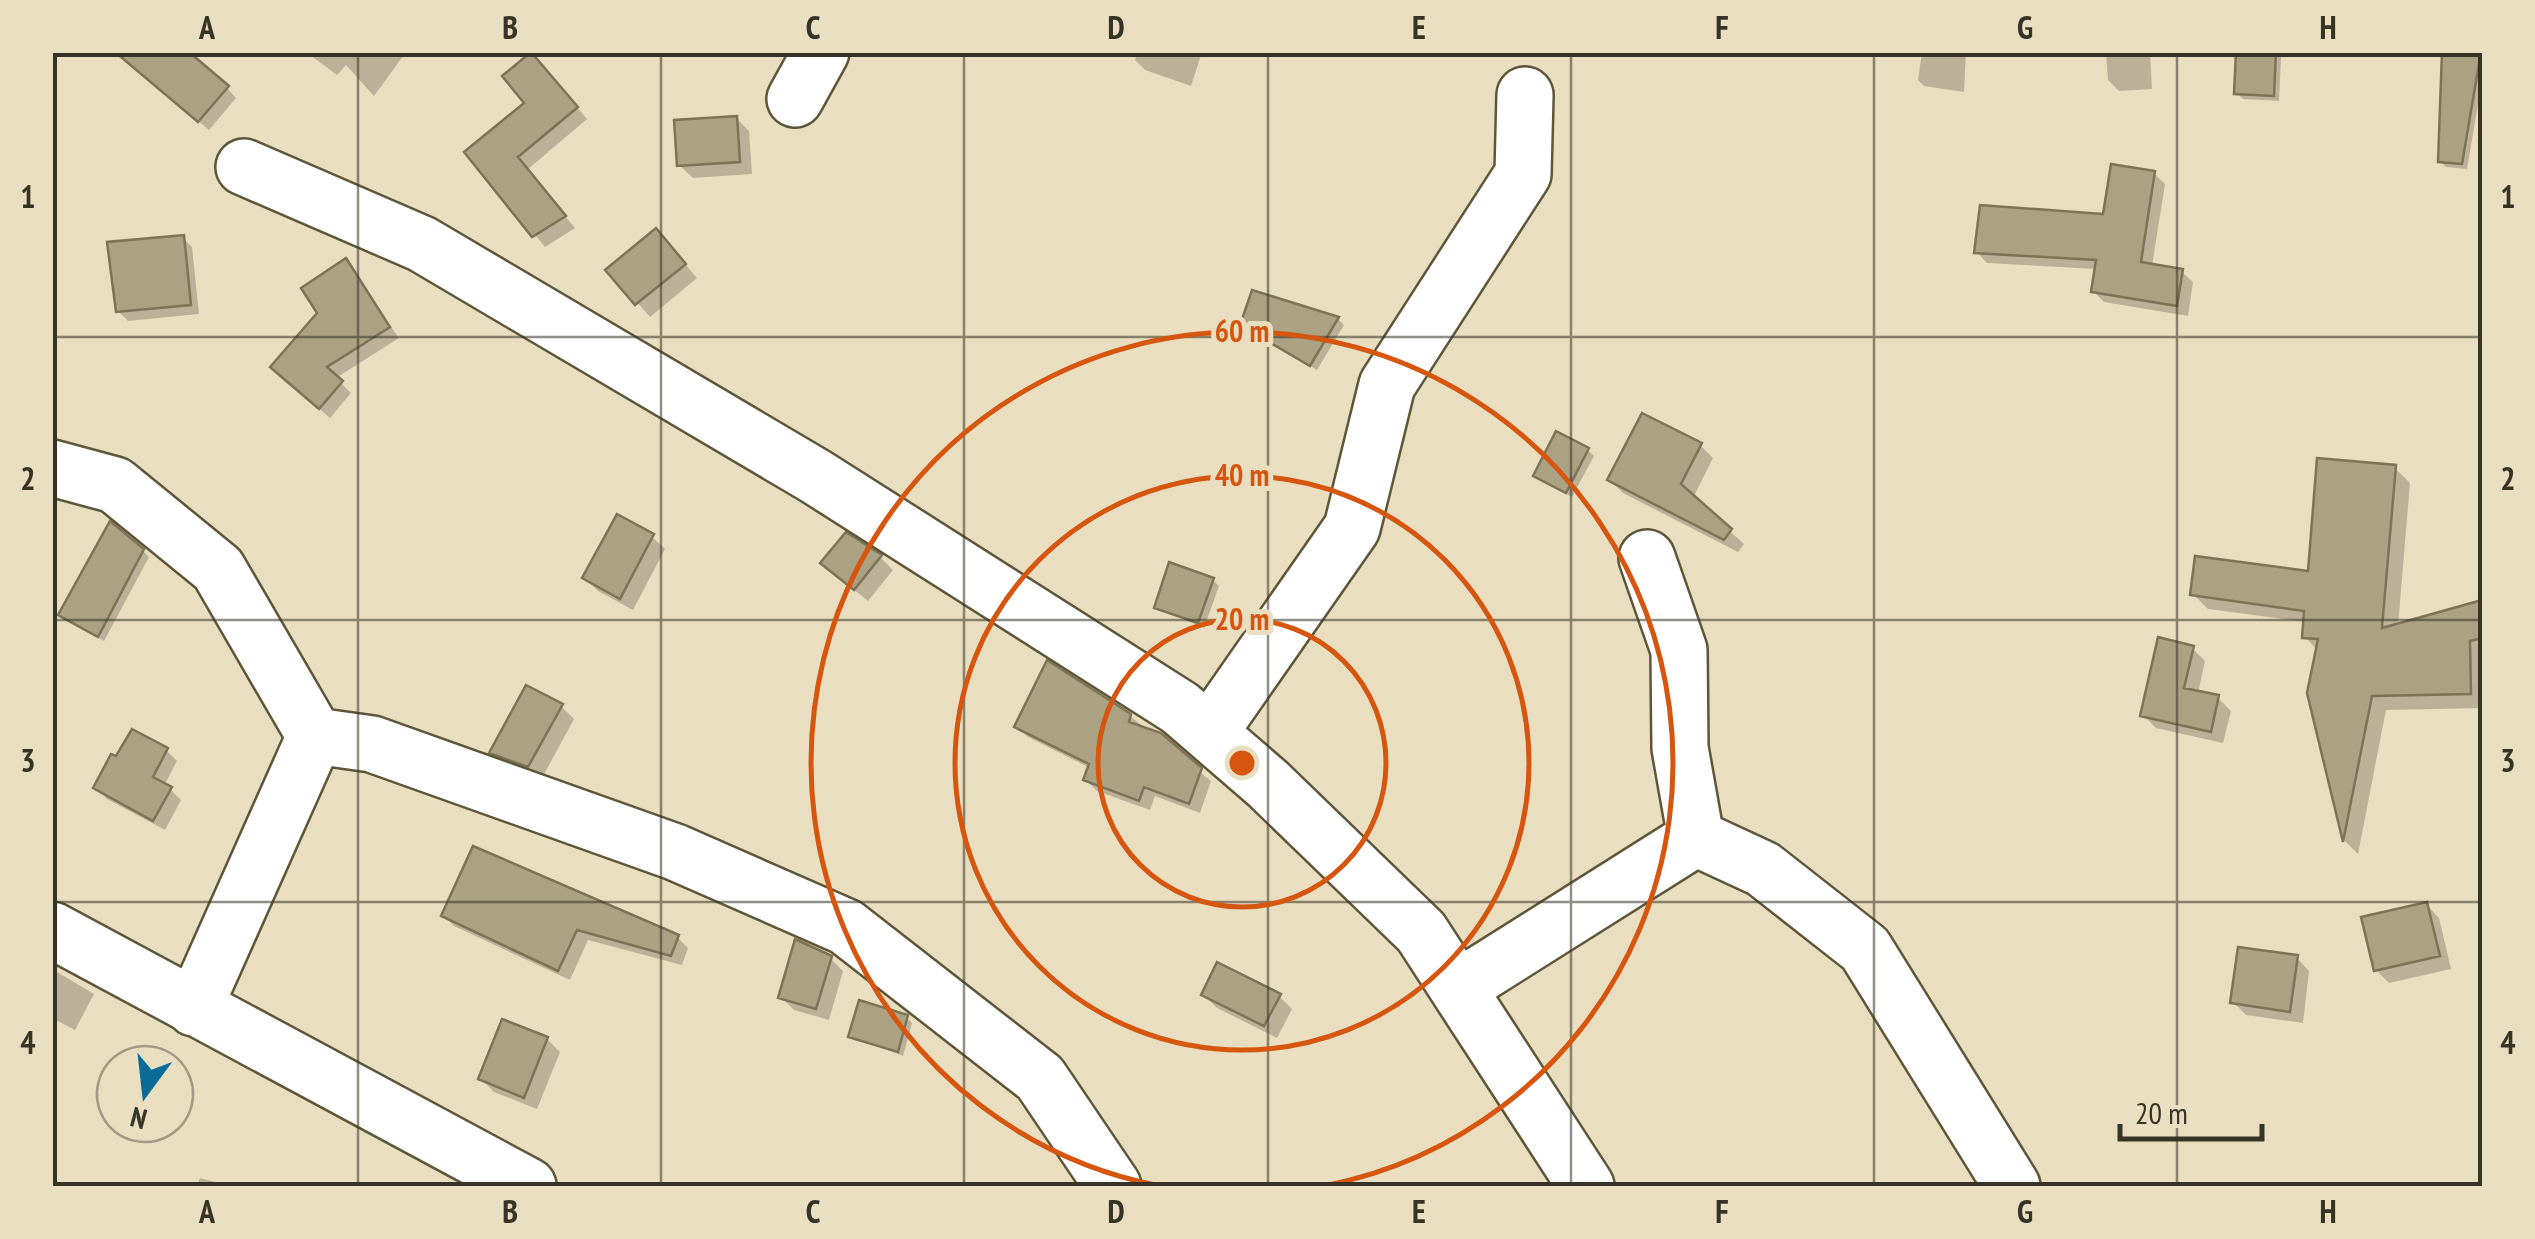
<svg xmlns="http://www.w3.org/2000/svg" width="2535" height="1239" font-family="'PT Sans Narrow',sans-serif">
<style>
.shadow{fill:#0003}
.building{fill:#aba183;stroke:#7d7457;stroke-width:2.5}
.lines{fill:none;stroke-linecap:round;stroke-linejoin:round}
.minor-casing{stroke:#5f563a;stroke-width:60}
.minor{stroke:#fff;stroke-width:55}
.grid{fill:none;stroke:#373327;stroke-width:2.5;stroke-opacity:0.55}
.ring{fill:none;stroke:#d6550f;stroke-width:5}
.centre{fill:#d6550f;stroke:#e9debf;stroke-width:5}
.ring-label{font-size:30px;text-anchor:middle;font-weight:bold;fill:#d6550f;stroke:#e9debf;stroke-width:10;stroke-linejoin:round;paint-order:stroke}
.neatline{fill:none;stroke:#373327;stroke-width:4}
.grid-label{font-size:32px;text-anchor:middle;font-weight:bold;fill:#373327}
</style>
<rect width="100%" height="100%" fill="#e9debf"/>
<path class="shadow" d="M306,52h100l-32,44 -28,-31 -9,10z
M1138,52h64l-11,34 -46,-16 -10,-10z
M1922,52h44l-2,40 -40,-6 -6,-6z
M2106,52h44l2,37 -33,2 -11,-11z
M2239,52h38l4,5 -2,44 -36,-2 -6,-6z
M2445,52h37v29l-15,88 -21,-2 -6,-6z
M543,66l44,53 -60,51 48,58 -30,19 -77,-95 59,-49z
M147,78l80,10 9,10 -27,32z
M736,118l13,13 3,43 -59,4 -14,-13z
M2154,173l11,11 -13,82 30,6 11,10 -5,34 -84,-14 -11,-11 4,-22 -110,-6 -10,-11 128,-35z
M183,238l9,9 7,67 -71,7 -10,-10z
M668,244l29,34 -47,39 -41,-47z
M345,262l54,76 -63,40 15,15 -21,25 -46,-40z
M1253,293l85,26 6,6 -27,45 -74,-46z
M1700,445l13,13 -20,40 51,46 -6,8 -115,-59 -13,-13z
M1588,450l6,6 -22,41 -36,-21z
M2395,468l15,15 -12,143 84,-23v105l-96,2 -28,144 -13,-13 -35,-148 8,-42 -13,-14 1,-15 -98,-13 -15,-15 117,-20z
M652,537l13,12 -32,61 -35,-19 -13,-13z
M844,538l36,19 13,13 -25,31 -31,-25z
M143,551l6,6 -45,84 -43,-26z
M1213,580l6,6 -15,42 -47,-20z
M2192,648l13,13 -7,32 20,5 13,13 -8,32 -67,-15 -13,-13z
M561,706l13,13 -32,59 -37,-13 -13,-13z
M1130,716l81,65 -11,32 -45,-17 -5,14 -53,-19 -11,-11 4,-12 -62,-31 -11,-10z
M166,750l11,11 -12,23 16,16 -16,30 -58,-31 -11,-11z
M2426,904l13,14 12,51 -62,14 -13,-13z
M444,916l233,21 11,11 -6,17 -94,-25 -18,40 -116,-54z
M2296,957l13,14 -6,52 -57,-8 -13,-13z
M830,958l13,13 -14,49 -35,-10 -13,-13z
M52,969l42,25 -19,36 -23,-12z
M1204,995l75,1 13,13 -15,29 -60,-30z
M906,1017l6,6 -9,33 -52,-20z
M547,1039l13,13 -23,57 -43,-17 -13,-13z
M200,1178l30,8h-33z"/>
<path class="building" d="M115,52h74l40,34 -31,36z
M531,52l47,55 -60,50 48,59 -34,21 -68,-85 60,-49 -22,-27z
M2236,52h40l-2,44 -40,-2z
M2442,52h39l-19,112 -24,-2z
M737,116l3,46 -63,4 -3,-46z
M2111,164l44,7 -14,91 42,7 -6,37 -86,-14 5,-32 -122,-7 6,-48 123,9z
M656,228l30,36 -51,41 -30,-35z
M184,235l7,70 -75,7 -9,-70z
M346,258l44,69 -63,40 16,14 -24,28 -49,-42 47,-54 -16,-25z
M1252,290l87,27 -29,49 -70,-41z
M1642,413l60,30 -21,41 51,45 -8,11 -117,-60z
M1556,431l33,17 -23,45 -33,-17z
M2317,458l79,7 -14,163 100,-28v38l-12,3 1,53 -99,2 -29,146 -36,-149 11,-54 -16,-1 2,-27 -114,-16 5,-39 113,15z
M617,514l37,20 -34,65 -38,-21z
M110,521l34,28 -46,88 -40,-22z
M846,532l36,23 -28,35 -34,-27z
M1169,562l45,16 -16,45 -44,-15z
M2158,637l36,9 -10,42 35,7 -8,37 -71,-16z
M1047,660l84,54 -2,8 32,11 41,35 -13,36 -45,-17 -5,14 -56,-21 6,-16 -75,-37z
M526,685l37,19 -35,63 -39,-14z
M132,729l36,19 -15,29 19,10 -19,34 -60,-33 18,-34 5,2z
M473,846l206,89 -8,21 -94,-26 -19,41 -117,-55z
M2427,902l13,54 -66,15 -13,-54z
M795,939l37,17 -16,53 -38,-11z
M2238,947l60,8 -8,57 -60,-9z
M1217,962l64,32 -17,32 -63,-31z
M859,1000l49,15 -10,37 -50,-15z
M502,1019l46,18 -24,61 -46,-19z"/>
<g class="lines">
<g class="minor-casing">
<path id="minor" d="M795,99l26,-47
M244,167l178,77 393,232 365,232 88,76 153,148 165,254
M52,468l63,17 103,84 97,167
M1647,558l32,92 1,98 16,90
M1209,733l143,-205 35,-143 136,-211 2,-79
M315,736l57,8 303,108 171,75 194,151 73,108
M1696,838l67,31 102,80 147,237
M52,930l476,256
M1458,988l238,-150
M194,1008l121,-272"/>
</g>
<use href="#minor" class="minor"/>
</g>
<path class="grid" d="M358,52v1134M661,52v1134M964,52v1134M1268,52v1134M1571,52v1134M1874,52v1134M2177,52v1134M52,337h2430M52,620h2430M52,902h2430"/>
<g class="ring">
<circle cx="1242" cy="763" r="144"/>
<circle cx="1242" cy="763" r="287"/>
<path d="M1160 1186A431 431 0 1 1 1324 1186"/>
</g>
<circle cx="1242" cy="763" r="15" class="centre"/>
<g class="ring-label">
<text x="1242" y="342">60 m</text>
<text x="1242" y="486">40 m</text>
<text x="1242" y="630">20 m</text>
</g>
<rect width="2535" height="1239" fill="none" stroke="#e9debf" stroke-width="110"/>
<g transform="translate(145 1094) rotate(195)"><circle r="48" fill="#e9debf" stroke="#a29a82" stroke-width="2.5"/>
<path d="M0-8L18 38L0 25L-18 38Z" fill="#096b99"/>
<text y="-15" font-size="28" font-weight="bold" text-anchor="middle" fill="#373327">N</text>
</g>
<path d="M2120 1124v15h142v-15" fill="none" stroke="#373327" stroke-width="5"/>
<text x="2135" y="1124" font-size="30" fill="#373327" stroke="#e9debf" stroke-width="8" paint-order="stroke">20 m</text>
<rect x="55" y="55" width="2425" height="1129" class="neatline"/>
<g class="grid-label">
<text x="207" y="39">A</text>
<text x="510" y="39">B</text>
<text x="813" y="39">C</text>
<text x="1116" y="39">D</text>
<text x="1419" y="39">E</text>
<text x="1722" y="39">F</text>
<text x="2025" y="39">G</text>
<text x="2328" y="39">H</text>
<text x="28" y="208">1</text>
<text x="2508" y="208">1</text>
<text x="28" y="490">2</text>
<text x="2508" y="490">2</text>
<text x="28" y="772">3</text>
<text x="2508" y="772">3</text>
<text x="28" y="1054">4</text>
<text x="2508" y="1054">4</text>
<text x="207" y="1223">A</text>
<text x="510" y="1223">B</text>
<text x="813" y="1223">C</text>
<text x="1116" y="1223">D</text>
<text x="1419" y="1223">E</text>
<text x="1722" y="1223">F</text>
<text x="2025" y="1223">G</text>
<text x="2328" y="1223">H</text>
</g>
</svg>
